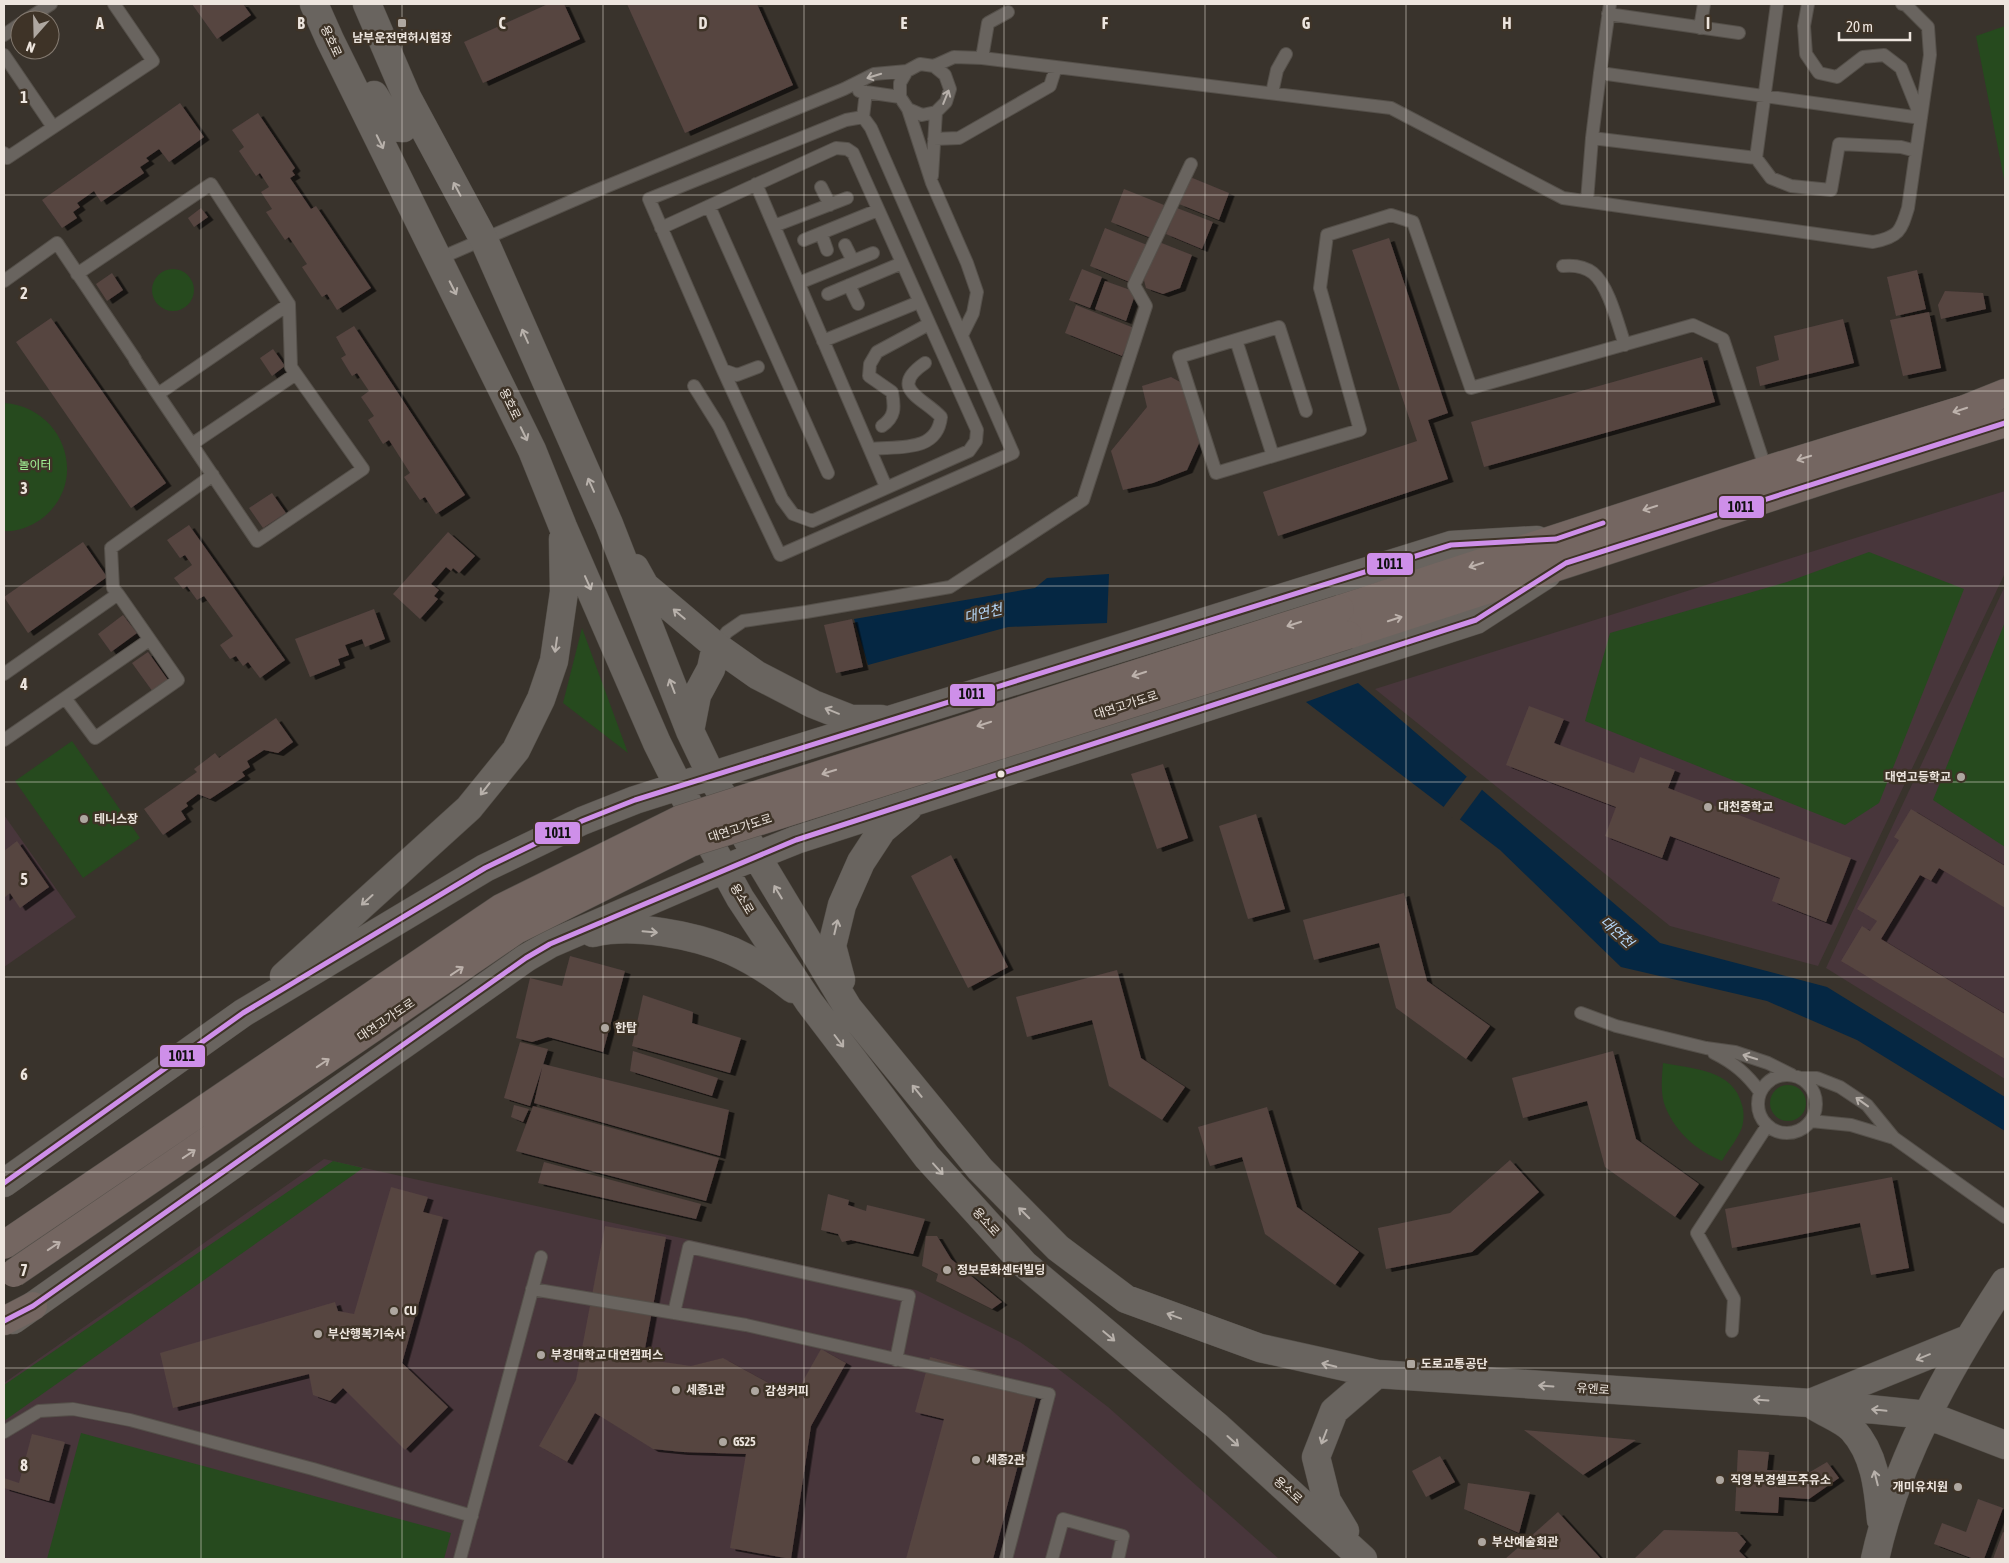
<svg xmlns="http://www.w3.org/2000/svg" width="2009" height="1563" font-family="'Asap Condensed','Noto Sans KR',sans-serif">
<style>
.education{fill:#48363b}
.green{fill:#264a1e}
.water{fill:#052743}
.pier{fill:#39332c}
.building{fill:#564441;filter:url(#shadow)}
.lines{fill:none;stroke-linecap:round;stroke-linejoin:round}
.lane-casing{stroke:#55504a;stroke-width:14}
.secondary-casing{stroke:#55504a;stroke-width:29}
.highway-casing{stroke:#55504a;stroke-width:29}
.lane{stroke:#69645f;stroke-width:12}
.secondary{stroke:#69645f;stroke-width:28}
.highway{stroke:#746661;stroke-width:28}
.highway-bridge-casing{stroke:#55504a;stroke-width:29;stroke-linecap:butt}
.highway-bridge{stroke:#746661;stroke-width:28}
.bus-1-casing{stroke:#3e3327;stroke-width:9}
.bus-1{stroke:#ce8fe9;stroke-width:5}
.oneway{stroke:#b8b1ab}
.oneway2{stroke:#bdb2ac}
.grid{fill:none;stroke:#ede5de;stroke-width:1;stroke-opacity:0.55}
.poi-dot{fill:#aea7a0;stroke:#3e3327;stroke-width:2}
.bus-dot{fill:#ede5de;stroke:#3e3327;stroke-width:2}
.labels{text-anchor:middle;dominant-baseline:central;stroke-width:5;stroke-linejoin:round;paint-order:stroke}
.poi-label{font-size:12px;font-weight:bold;fill:#ede5de;stroke:#3e3327;text-anchor:start}
.street-label{font-size:12px;fill:#ede5de;stroke:#3e3327}
.park-label{font-size:12px;fill:#a4f597;stroke:#3e3327}
.water-label{font-size:14px;font-style:italic;fill:#b5d8fa;stroke:#3e3327}
.grid-label{font-size:16px;text-anchor:middle;font-weight:bold;fill:#ede5de;stroke:#3e3327;stroke-width:5;stroke-linejoin:round;paint-order:stroke}
.line-badge{stroke:#3e3327;stroke-width:2}
.pale-badge-label{font-size:14px;text-anchor:middle;font-weight:bold;fill:#111}
</style>
<defs>
<filter id="shadow"><feDropShadow dx="5.5" dy="3" stdDeviation="0" flood-color="#0009"/></filter>
</defs>
<rect width="100%" height="100%" fill="#39332c"/>
<path class="education" d="M2005,491v82l-187,393 -148,-40 -295,-237z
M2005,586v493l-179,-111z
M4,815l72,102 -72,50z
M324,1159l592,131 104,52 37,26 51,39 171,152h-1275v-176z"/>
<path class="green" d="M2005,26v158l-29,-148z
M152 290a21 21 0 1 1 42 0a21 21 0 1 1-42 0Z
M4,403c61,4 87,80 36,117 -11,7 -23,12 -36,11z
M1869,552l95,37 -85,214 -34,22 -260,-104 25,-88 177,-51z
M2005,622v225l-72,-47z
M582,628l46,125 -65,-50z
M72,741l68,97 -57,40 -68,-97z
M1663,1063c30,6 70,6 79,42 2,6 2,15 0,22 -4,12 -14,23 -20,34 -26,-11 -46,-28 -57,-55 -5,-13 -3,-30 -2,-43z
M1770 1103a18 18 0 1 1 36 0a18 18 0 1 1-36 0Z
M333,1161l30,7 -359,253v-36z
M81,1433l370,100 -7,26h-397z"/>
<path class="water" d="M1109,574l-2,49 -99,4 -140,38 -14,-46 181,-31 12,-10z
M1358,683l302,260 167,44 178,110v34l-148,-91 -90,-39 -146,-34 -121,-117 -194,-148z"/>
<path class="pier" d="M1468,775l16,12 -26,35 -16,-13z"/>
<path class="building" d="M192,4h51l8,11 -34,24z
M548,4h16l16,35 -97,44 -19,-41z
M627,4h130l36,81 -108,48z
M180,103l24,34 -35,25 -10,-13 -13,9 3,3 -9,6 4,6 -43,29 -7,-11 -17,12 3,4 -7,5 4,6 -15,10 -20,-28z
M258,113l37,55 -3,3 3,4 -5,3 21,31 5,-3 55,82 -34,22 -10,-16 -5,3 -20,-30 5,-3 -18,-27 -4,3 -19,-28 6,-3 -11,-17 8,-5 -9,-14 -4,3 -17,-25 5,-4 -12,-17z
M1190,177l39,16 -10,27 -40,-16z
M1124,189l40,16 -13,33 -40,-16z
M201,208l7,9 -14,10 -6,-9z
M1177,208l36,14 -11,27 -36,-15z
M1105,228l42,17 -15,38 -42,-17z
M1389,238l59,175 -20,7 20,59 -170,57 -15,-44 154,-51 -65,-191z
M1159,242l33,13 -12,33 -17,6 -17,-6 -2,-8z
M1082,269l20,8 -12,31 -21,-8z
M1917,270l9,39 -30,7 -9,-39z
M112,273l11,17 -16,11 -11,-17z
M1105,281l31,11 -10,29 -31,-12z
M1945,291l38,2 3,16 -45,10 -3,-14z
M1076,305l58,23 -12,28 -57,-23z
M1929,312l12,56 -38,8 -13,-56z
M51,318l115,165 -35,25 -115,-166z
M1843,319l11,44 -94,23 -4,-19 23,-7 -5,-24z
M354,326l111,169 -29,19 -11,-17 -5,3 -16,-23 6,-4 -21,-33 -6,4 -15,-24 6,-4 -13,-19 8,-6 -12,-18 -5,3 -11,-18 5,-3 -10,-18z
M273,349l12,17 -13,10 -12,-18z
M1702,357l13,45 -231,65 -13,-45z
M1171,377l11,6 19,56 -14,31 -34,13 -30,7 -12,-39 36,-44 -5,-21z
M272,493l14,20 -23,15 -14,-20z
M189,525l96,135 -25,18 -12,-16 -5,4 -7,-10 -6,3 -10,-14 13,-9 -29,-40 -7,4 -10,-14 -4,3 -9,-11 18,-13 -7,-10 -5,3 -13,-18z
M448,532l27,24 -16,17 -6,-5 -2,3 -5,-4 -15,17 8,6 -5,6 4,3 -18,20 -27,-25z
M83,542l24,35 -79,56 -24,-36z
M374,609l11,30 -20,8 -3,-8 -17,6 4,10 -11,4 2,6 -30,12 -15,-38z
M123,615l14,18 -26,19 -13,-18z
M852,619l11,48 -27,6 -12,-48z
M148,652l20,28 -15,12 -21,-29z
M1529,706l35,13 -10,24 80,30 6,-16 35,13 -7,18 183,70 -25,64 -54,-21 8,-23 -110,-42 -8,22 -57,-22 11,-29 -110,-42z
M276,718l17,24 -15,11 -14,-3 -17,11 3,6 -8,5 3,4 -35,23 -12,-5 -12,9 2,3 -7,5 5,8 -23,16 -19,-26 53,-37 -3,-3 21,-16 4,5z
M1163,764l25,74 -31,11 -26,-75z
M1911,809l94,57v42l-66,-40 -8,13 -11,-6 -39,64 124,75v45l-164,-98 21,-35 8,5 7,-10 -20,-12 42,-69 -5,-3z
M1256,814l29,95 -37,10 -29,-93z
M17,841l32,46 -29,21 -10,-15 -6,5v-47z
M951,855l57,112 -40,21 -57,-112z
M1404,893l23,88 63,45 -24,33 -70,-51 -17,-65 -65,17 -11,-40z
M570,956l55,15 -22,81 -55,-15 -16,5 -16,-4 14,-60 32,8z
M1117,970l24,88 44,29 -23,33 -53,-34 -17,-66 -65,17 -11,-40z
M643,995l50,17 -1,11 49,15 -11,35 -98,-27z
M520,1042l28,7 -18,57 -26,-8z
M633,1051l85,27 -6,18 -82,-25z
M1613,1051l23,88 63,45 -24,33 -70,-50 -18,-66 -64,17 -11,-40z
M543,1064l186,46 -9,46 -186,-53z
M514,1105l15,4 -6,13 -12,-5z
M533,1106l186,52 -13,43 -190,-50z
M1267,1107l30,100 62,45 -24,33 -70,-51 -23,-77 -32,9 -12,-39z
M1510,1160l29,32 -67,60 -86,17 -8,-41 72,-15z
M544,1162l157,42 -5,15 -158,-36z
M1892,1177l17,91 -38,7 -11,-52 -128,25 -7,-39z
M391,1187l37,10 -5,15 20,5 -41,146 46,44 -43,43 -62,-62 -13,13 -17,-6 -4,-21 -136,34 -13,-55 175,-51 3,9 16,3z
M828,1194l21,6 -1,5 18,6 1,-6 58,14 -12,35 -62,-14 -9,2 -4,-8 -17,-4z
M605,1226l61,11 -23,122 48,7 32,-8 71,39 27,-48 25,14 -35,63 -20,133 -61,-11 16,-94 -63,-2 -30,-3 -58,-36 -28,49 -28,-16 37,-66z
M926,1236h11l14,23 51,43 -10,7 -56,-28 2,-7 -16,-8z
M930,1357l109,29 -46,173h-87l38,-140 -29,-7z
M1524,1430l112,10 -53,35z
M32,1434l33,8 -16,59 -45,-13v-10l15,5z
M1738,1450l31,2 -2,18 43,2 17,-10 12,16 -30,21 -30,-2 -1,16 -43,-2z
M1440,1456l15,26 -29,15 -14,-26z
M1468,1483l62,9 -11,41 -55,-24z
M1978,1499l25,9 -19,51h-10l-40,-15 8,-21 24,9z
M1558,1512l43,47h-96l15,-13z
M1664,1530l73,2 9,10 -7,9 8,8h-113z
M2003,1532l2,1v26h-12z"/>
<g class="lines">
<g class="lane-casing">
<path id="lane" d="M1610,4l-10,69 321,45 -20,-50 -17,-13 -21,2 -26,20 -18,-4 -13,-19 -2,-28 4,-22
M1608,14l131,19
M26,20l25,-16
M1700,28l4,-24
M4,35l16,-11
M4,55l49,72
M982,58l6,-35 20,-11
M934,66l11,9 5,14 -4,13 -10,10 -14,3 -14,-6 -8,-12v-14l7,-12 13,-7 14,2 20,-9 28,1 409,50 172,90 310,44c26,-5 28,-11 35,-34l22,-153 -2,-28 -22,-22 -4,-1
M859,91l41,6
M1272,93l5,-23 9,-16
M908,109l24,74 35,80 10,29 -4,21 -11,22
M1592,138l8,-65
M934,139l25,-1 91,-52 6,-19
M4,153l3,5 146,-97 -39,-57
M1756,158l15,20 20,8 40,4 8,-46 62,3 15,4
M932,176l4,-64
M756,184l130,303
M821,187l9,18
M1587,201l5,-63 164,20 21,-154
M709,206l119,267
M774,226l73,-28
M661,228l175,-80 11,1 6,4 124,277 -1,11 -7,10 -157,70 -19,-7 -11,-15 -59,-129
M821,233l6,17
M804,240l74,-30
M845,245l8,16
M438,259l150,-65 256,-105 30,-15 33,-3
M1563,266c10,-1 21,0 30,7 16,13 25,52 32,72
M4,281l53,-38 78,116v1l20,30 102,151 106,-72 -72,-102 -2,-63 -78,-120 -134,90
M799,283l74,-30
M849,285l9,19
M828,294l74,-31
M1236,340l37,116
M823,341l96,-39
M758,367l-21,8 -14,-5 -74,-171 197,-79 17,-3 3,-25
M694,386l25,40 61,129 233,-102 -142,-325 -8,-11
M158,394l131,-90
M1306,411l-27,-84 -100,30 37,116 144,-43 -40,-142 7,-53 64,-20 22,7 58,166 222,-63 30,14 43,131
M882,426c13,-9 13,-18 10,-34l-23,-16 1,-12 7,-12 52,-28
M192,444l104,-70
M870,449c28,-3 67,4 71,-32 -17,-19 -54,-28 -16,-54
M149,640l-84,58 30,40 83,-58 -60,-86 -5,-6 -2,-40 102,-73
M716,646l11,-14 16,-11 63,-9 144,-25 133,-87 63,-194 -12,-21 57,-121
M4,674l114,-80
M4,740l61,-42
M1581,1013l35,13 90,22 29,4 33,11 24,12
M1714,1053c20,10 33,21 46,39
M1758 1104a29 29 0 1 1 58 0a29 29 0 1 1-58 0Z
M1801,1078h16l23,9 27,18 27,33 111,79
M1811,1121l40,4 43,13
M532,1289l214,36 303,69 -43,165
M674,1313l15,-66 220,49 -13,64
M1732,1331l2,-32 -37,-66 70,-107
M4,1432l35,-21 34,-2 57,11 183,49 159,47
M460,1559l81,-302
M1052,1559l11,-40 60,17 -5,23"/>
</g>
<g class="secondary-casing">
<path id="secondary" d="M314,4l16,36 202,410 31,77 94,216 22,44 61,111 69,104 118,155 97,107 193,162 146,133
M367,4l40,93 77,143 125,284 81,207 22,46 44,78 92,153 132,161 78,79 68,51 134,49 117,26 433,29 117,12 78,30
M374,95l20,32 9,1 5,-7 -1,-24
M635,568l10,18 71,60 41,29 56,29 38,15h30
M690,731l7,-36 14,-26 5,-23
M593,933c40,-10 101,2 139,18 22,10 42,23 61,38
M284,976l185,-168 47,-58 25,-51 13,-38 10,-69 -1,-53
M841,980l-9,-34 10,-41 19,-43 21,-32 26,-22
M4,1183l239,-170 242,-145 97,-47 53,-21 126,-40 690,-215 86,-5
M13,1320l513,-362 24,-14 174,-75 72,-29 680,-220 71,-46
M1813,1402l155,-63
M1816,1407c11,7 27,13 36,22 23,25 26,59 29,91
M1345,1531l-18,-30 -11,-44 18,-46 43,-37
M1875,1559c22,-100 74,-192 130,-277"/>
</g>
<g class="highway-casing">
<path id="highway" d="M1340,609l426,-139 199,-61 40,-16
M1348,635l491,-160 166,-52
M4,1321l29,-15"/>
</g>
<use href="#lane" class="lane"/>
<use href="#secondary" class="secondary"/>
<use href="#highway" class="highway"/>
<g class="highway-bridge-casing">
<path id="highway-bridge" d="M4,1245l497,-337 180,-89 659,-210
M14,1273l502,-343 174,-87 658,-208"/>
</g>
<use href="#highway-bridge" class="highway-bridge"/>
<g class="bus-1-casing">
<path id="bus-1" d="M4,1183l239,-170 242,-145 97,-47 53,-21 816,-255 105,-6 47,-16
M4,1321l29,-15 493,-348 24,-14 246,-104 680,-220 90,-57 439,-140"/>
</g>
<use href="#bus-1" class="bus-1"/>
</g>
<defs><path id="oneway-shaft" d="M-6 0H5M1.5-3L5.5 0L1.5 3" fill="none" stroke-width="1.6" stroke-linecap="round" stroke-linejoin="round" transform="scale(1.25)"/></defs>
<g class="oneway">
<use href="#oneway-shaft" transform="translate(874 76) rotate(163)"/>
<use href="#oneway-shaft" transform="translate(946 97) rotate(-68)"/>
<use href="#oneway-shaft" transform="translate(380 142) rotate(64)"/>
<use href="#oneway-shaft" transform="translate(457 189) rotate(-118)"/>
<use href="#oneway-shaft" transform="translate(453 288) rotate(63)"/>
<use href="#oneway-shaft" transform="translate(525 336) rotate(-114)"/>
<use href="#oneway-shaft" transform="translate(524 434) rotate(64)"/>
<use href="#oneway-shaft" transform="translate(591 485) rotate(-114)"/>
<use href="#oneway-shaft" transform="translate(588 583) rotate(66)"/>
<use href="#oneway-shaft" transform="translate(679 614) rotate(-140)"/>
<use href="#oneway-shaft" transform="translate(556 645) rotate(98)"/>
<use href="#oneway-shaft" transform="translate(672 686) rotate(-111)"/>
<use href="#oneway-shaft" transform="translate(832 711) rotate(-158)"/>
<use href="#oneway-shaft" transform="translate(485 789) rotate(128)"/>
<use href="#oneway-shaft" transform="translate(778 892) rotate(-121)"/>
<use href="#oneway-shaft" transform="translate(367 900) rotate(138)"/>
<use href="#oneway-shaft" transform="translate(836 927) rotate(-77)"/>
<use href="#oneway-shaft" transform="translate(650 932) rotate(5)"/>
<use href="#oneway-shaft" transform="translate(839 1041) rotate(53)"/>
<use href="#oneway-shaft" transform="translate(1750 1057) rotate(-163)"/>
<use href="#oneway-shaft" transform="translate(917 1091) rotate(-129)"/>
<use href="#oneway-shaft" transform="translate(1862 1102) rotate(-144)"/>
<use href="#oneway-shaft" transform="translate(938 1169) rotate(48)"/>
<use href="#oneway-shaft" transform="translate(1024 1213) rotate(-135)"/>
<use href="#oneway-shaft" transform="translate(1174 1316) rotate(-160)"/>
<use href="#oneway-shaft" transform="translate(1109 1336) rotate(40)"/>
<use href="#oneway-shaft" transform="translate(1923 1357) rotate(158)"/>
<use href="#oneway-shaft" transform="translate(1329 1365) rotate(-167)"/>
<use href="#oneway-shaft" transform="translate(1546 1386) rotate(-176)"/>
<use href="#oneway-shaft" transform="translate(1761 1400) rotate(-176)"/>
<use href="#oneway-shaft" transform="translate(1879 1410) rotate(-174)"/>
<use href="#oneway-shaft" transform="translate(1324 1437) rotate(111)"/>
<use href="#oneway-shaft" transform="translate(1233 1441) rotate(42)"/>
<use href="#oneway-shaft" transform="translate(1876 1478) rotate(-104)"/>
</g>
<g class="oneway2">
<use href="#oneway-shaft" transform="translate(1960 410) rotate(162)"/>
<use href="#oneway-shaft" transform="translate(1804 458) rotate(163)"/>
<use href="#oneway-shaft" transform="translate(1650 508) rotate(162)"/>
<use href="#oneway-shaft" transform="translate(1476 565) rotate(162)"/>
<use href="#oneway-shaft" transform="translate(1395 619) rotate(-18)"/>
<use href="#oneway-shaft" transform="translate(1294 624) rotate(162)"/>
<use href="#oneway-shaft" transform="translate(1139 674) rotate(162)"/>
<use href="#oneway-shaft" transform="translate(984 724) rotate(162)"/>
<use href="#oneway-shaft" transform="translate(829 772) rotate(163)"/>
<use href="#oneway-shaft" transform="translate(457 971) rotate(-34)"/>
<use href="#oneway-shaft" transform="translate(323 1063) rotate(-34)"/>
<use href="#oneway-shaft" transform="translate(189 1154) rotate(-34)"/>
<use href="#oneway-shaft" transform="translate(54 1246) rotate(-34)"/>
</g>
<path class="grid" d="M201,4v1555M402,4v1555M603,4v1555M804,4v1555M1004,4v1555M1205,4v1555M1406,4v1555M1607,4v1555M1808,4v1555M4,195h2001M4,391h2001M4,586h2001M4,782h2001M4,977h2001M4,1172h2001M4,1368h2001"/>
<g class="poi-dot">
<rect x="397" y="18" width="10" height="10" rx="2.5"/>
<circle cx="1961" cy="777" r="5"/>
<circle cx="1708" cy="807" r="5"/>
<circle cx="84" cy="819" r="5"/>
<circle cx="605" cy="1028" r="5"/>
<circle cx="947" cy="1270" r="5"/>
<circle cx="394" cy="1311" r="5"/>
<circle cx="318" cy="1334" r="5"/>
<circle cx="541" cy="1355" r="5"/>
<rect x="1406" y="1359" width="10" height="10" rx="2.5"/>
<circle cx="676" cy="1390" r="5"/>
<circle cx="755" cy="1391" r="5"/>
<circle cx="723" cy="1442" r="5"/>
<circle cx="976" cy="1460" r="5"/>
<circle cx="1720" cy="1480" r="5"/>
<circle cx="1958" cy="1487" r="5"/>
<circle cx="1482" cy="1542" r="5"/>
</g>
<circle class="bus-dot" cx="1001" cy="774" r="4.5"/>
<g class="labels">
<g class="poi-label">
<text x="402" y="38" text-anchor="middle">남부운전면허시험장</text>
<text x="1951" y="777" text-anchor="end">대연고등학교</text>
<text x="1718" y="807">대천중학교</text>
<text x="94" y="819">테니스장</text>
<text x="615" y="1028">한탑</text>
<text x="957" y="1270">정보문화센터빌딩</text>
<text x="404" y="1311">CU</text>
<text x="328" y="1334">부산행복기숙사</text>
<text x="551" y="1355">부경대학교 대연캠퍼스</text>
<text x="1421" y="1364">도로교통공단</text>
<text x="686" y="1390">세종1관</text>
<text x="765" y="1391">감성커피</text>
<text x="733" y="1442">GS25</text>
<text x="986" y="1460">세종2관</text>
<text x="1730" y="1480">직영 부경셀프주유소</text>
<text x="1948" y="1487" text-anchor="end">개미유치원</text>
<text x="1492" y="1542">부산예술회관</text>
</g>
<g class="street-label">
<text transform="translate(331 41) rotate(65)">용호로</text>
<text transform="translate(510 404) rotate(64)">용호로</text>
<text transform="translate(1126 705) rotate(-18)">대연고가도로</text>
<text transform="translate(740 828) rotate(-18)">대연고가도로</text>
<text transform="translate(742 899) rotate(59)">용소로</text>
<text transform="translate(386 1020) rotate(-34)">대연고가도로</text>
<text transform="translate(986 1222) rotate(48)">용소로</text>
<text transform="translate(1593 1389) rotate(4)">유엔로</text>
<text transform="translate(1288 1490) rotate(42)">용소로</text>
</g>
<g class="park-label">
<text x="35" y="465">놀이터</text>
</g>
<g class="water-label">
<text transform="translate(983 613) rotate(-13)">대연천</text>
<text transform="translate(1617 932) rotate(42)">대연천</text>
</g>
</g>
<g class="grid-label">
<text x="100" y="29">A</text>
<text x="301" y="29">B</text>
<text x="502" y="29">C</text>
<text x="703" y="29">D</text>
<text x="904" y="29">E</text>
<text x="1105" y="29">F</text>
<text x="1306" y="29">G</text>
<text x="1507" y="29">H</text>
<text x="1708" y="29">I</text>
<text x="24" y="103">1</text>
<text x="24" y="299">2</text>
<text x="24" y="494">3</text>
<text x="24" y="690">4</text>
<text x="24" y="885">5</text>
<text x="24" y="1080">6</text>
<text x="24" y="1276">7</text>
<text x="24" y="1471">8</text>
</g>
<g class="line-badge">
<rect x="1718" y="495" width="47" height="24" rx="5" fill="#ce8fe9"/>
<rect x="1366" y="552" width="48" height="24" rx="5" fill="#ce8fe9"/>
<rect x="949" y="683" width="47" height="24" rx="5" fill="#ce8fe9"/>
<rect x="534" y="821" width="47" height="24" rx="5" fill="#ce8fe9"/>
<rect x="159" y="1044" width="47" height="24" rx="5" fill="#ce8fe9"/>
</g>
<g class="pale-badge-label">
<text x="1741" y="512">1011</text>
<text x="1390" y="569">1011</text>
<text x="972" y="699">1011</text>
<text x="558" y="838">1011</text>
<text x="182" y="1061">1011</text>
</g>
<rect width="2009" height="1563" fill="none" stroke="#ede5de" stroke-width="10"/>
<g transform="translate(35 35) rotate(200)"><circle r="24" fill="#3e3327" stroke="#847a70"/>
<path d="M0-4L9 19L0 12L-9 19Z" fill="#aea7a0"/>
<text y="-8" font-size="14" font-weight="bold" text-anchor="middle" fill="#ede5de">N</text>
</g>
<path d="M1839 32v8h71v-8" fill="none" stroke="#ede5de" stroke-width="2.5"/>
<text x="1846" y="32" font-size="15" fill="#ede5de" stroke="#3e3327" stroke-width="4" paint-order="stroke">20 m</text>
</svg>
